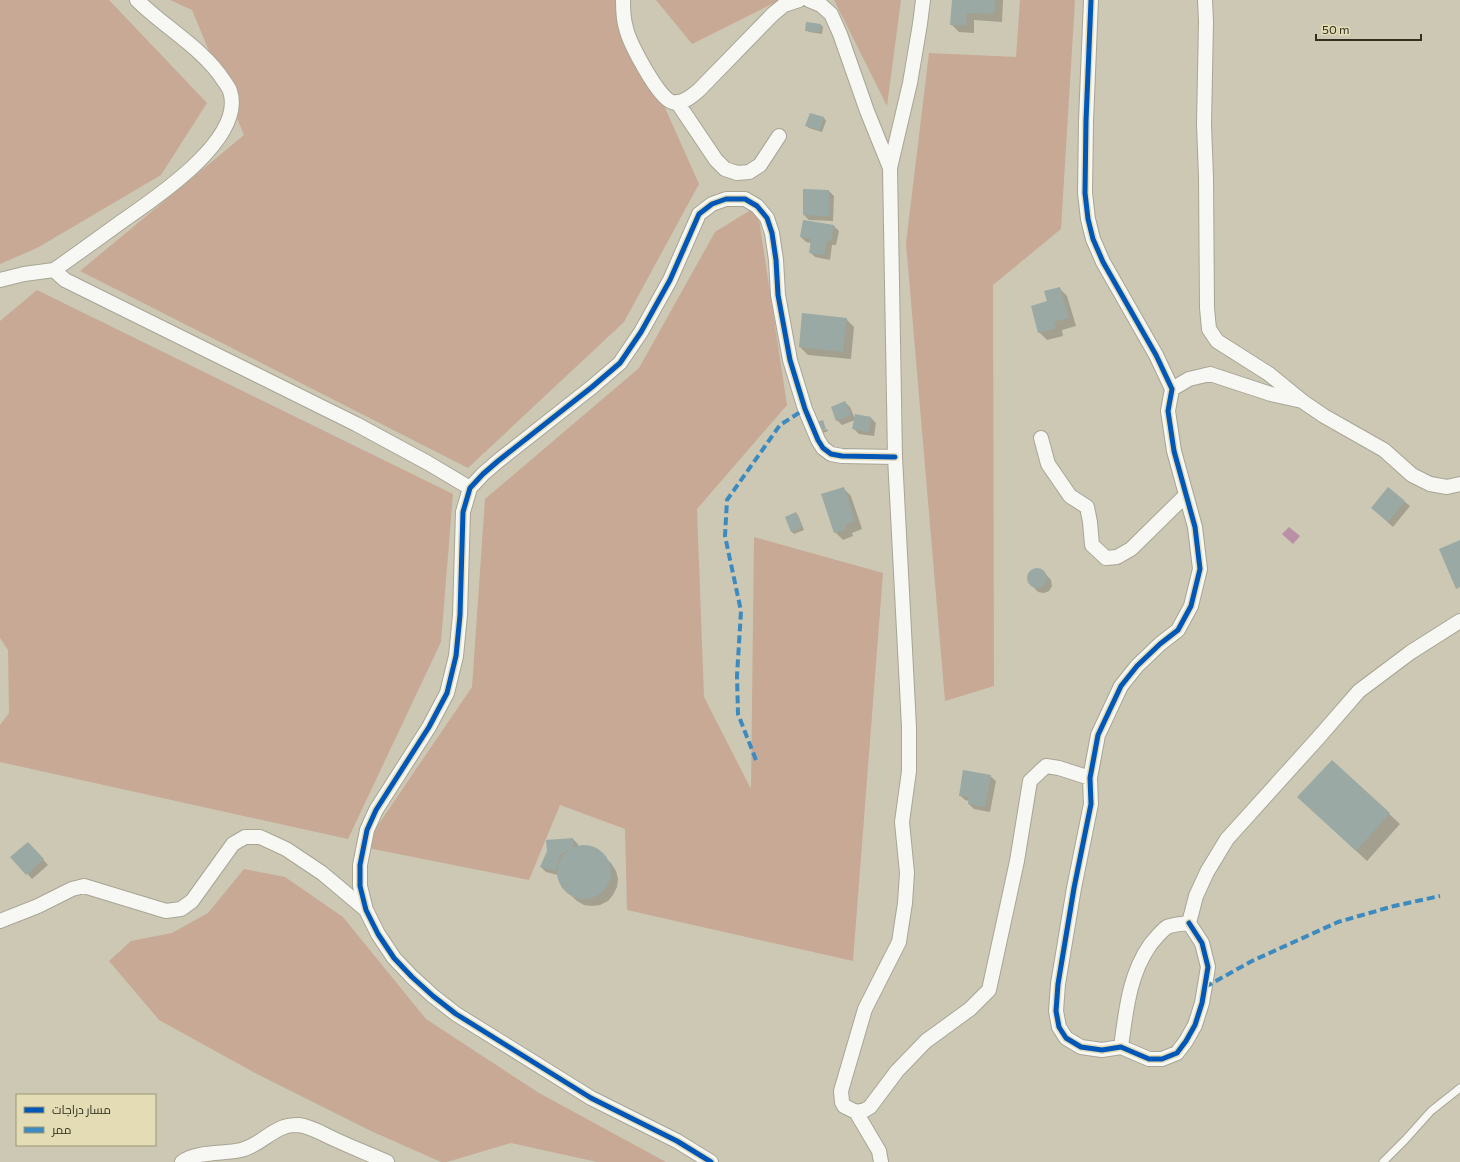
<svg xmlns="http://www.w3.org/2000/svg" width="1460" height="1162" font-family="Commissioner,Cairo,sans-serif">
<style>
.green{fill:#c8a996}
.water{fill:#ba90a6}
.shadow{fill:#0003}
.building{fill:#9aa9a4}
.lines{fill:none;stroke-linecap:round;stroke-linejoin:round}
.service-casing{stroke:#a8a595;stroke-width:9}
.minor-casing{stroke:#a8a595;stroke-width:16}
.service{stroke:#f7f7f4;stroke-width:7}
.minor{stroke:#f7f7f4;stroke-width:14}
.quiet{stroke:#3c8ac0;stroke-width:4;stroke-dasharray:8 4;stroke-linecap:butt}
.cycleway-casing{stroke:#e3dcb5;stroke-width:8}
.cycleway{stroke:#0057b8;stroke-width:5}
</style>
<rect width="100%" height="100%" fill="#ccc8b4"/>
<path class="green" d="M0,0h109l98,103 -46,72 -124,73 -37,16z
M170,0h447l82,184 -75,138 -156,146 -388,-197 164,-136 -52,-125z
M656,0h124l-88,44z
M834,0h67l-14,106z
M1020,0h55l-14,229 -68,56 1,401 -49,15 -39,-458 23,-190 87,4z
M757,206l30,199 -90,104 7,188 47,92 3,-252 129,36 -30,388 -226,-51 -2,-81 -65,-24 -31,75 -166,-33 109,-160 13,-188 154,-131 76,-136z
M37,290l416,204 -12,148 -93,197 -348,-77v-37l9,-12 -1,-63 -8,-12v-317z
M244,869l41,8 58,40 83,102 113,74 127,69h-69l-86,-19 -64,19h-6l-70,-31 -114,-57 -98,-54 -50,-59 22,-20 41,-8 36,-20z"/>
<path class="water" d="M1289,527l11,9 -7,8 -11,-10z"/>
<path class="shadow" d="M953,0h50l-1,22 -28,-2v13l-15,-1 -8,-8z
M821,25l2,2 -1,7 -13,-2 -3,-2z
M810,114l14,4 2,3 -4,11 -13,-4 -3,-3z
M829,191l5,5 -1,25 -24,-1 -5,-5z
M834,226l5,5 -3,14h-4l-2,15 -15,-3 -5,-5 1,-9 -5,-1 -5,-5z
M1059,288l8,8 9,30 -14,4 1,6 -16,4 -8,-8 9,-30z
M846,319l8,8 -3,32 -43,-4 -8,-8z
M845,402l5,5 5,12 16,-1 5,5 -2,13 -15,-2 -5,-5 1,-9 -13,5 -5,-5z
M827,429l1,2 -8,3 -1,-2z
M843,488l8,8 11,33 -10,4 1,3 -10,4 -8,-8z
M1405,502l5,4 -17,21 -21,-19z
M796,513l2,2 6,15 -10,4 -3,-3z
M1037,569l5,1 9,10 1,6 -3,5 -5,2 -6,-1 -9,-10v-6l2,-5z
M1332,761l68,63 -33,37 -58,-54z
M990,776l6,5 -6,31 -16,-3 -5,-5v-3l-4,-1 -5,-5z
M573,839l5,5v3l9,-1 9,3 15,14 5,8 2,8 -1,8 -4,8 -5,6 -8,4 -8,1 -8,-1 -7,-4 -15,-14 -3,-8 -1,-4 -12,-3 -5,-5z
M33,848l15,17 -16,14 -20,-22z"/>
<path class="building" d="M952,0h43l-1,14 -27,-1 -1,12h-16z
M806,22l15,2 -1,8 -15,-1z
M810,113l14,4 -4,13 -15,-4z
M803,189l26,1v26l-26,-1z
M803,220l31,5 -3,16 -4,-1 -2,15 -16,-2 2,-14 -11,-2z
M1060,287l9,31 -15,4 2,6 -18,5 -7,-27 16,-5 -3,-10z
M802,313l45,5 -4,34 -44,-5z
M845,401l6,14 -15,6 -5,-14z
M855,414l16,3 -2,15 -17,-3z
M823,420l3,9 -9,3 -4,-9z
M844,487l11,34 -10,4 1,4 -12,4 -13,-39z
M1388,487l17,14 -17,21 -17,-14z
M796,512l6,15 -11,5 -6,-15z
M1460,540v47l-4,2 -17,-40z
M1027 578a10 10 0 1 1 20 0a10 10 0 1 1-20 0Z
M1332,760l58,53 -34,38 -59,-54z
M963,770l28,5 -6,32 -17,-3 1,-7 -10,-1z
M573,838l1,8 -14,9 -5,16 -15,-4 7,-16 -1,-11z
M28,842l16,17 -18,16 -16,-18z
M557 872a27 27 0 1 1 54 0a27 27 0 1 1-54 0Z"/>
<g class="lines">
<g class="service-casing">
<path id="service" d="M1383,1162l22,-22 26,-29 29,-23"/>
</g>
<g class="minor-casing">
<path id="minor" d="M623,0c0,9 0,19 3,28 3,14 32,70 46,74 10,3 20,-6 27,-12l74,-76 11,-9 15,-5
M809,0l12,5 10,9 9,20 27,77 23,57
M1091,0l-5,121 -1,72 3,26 5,20 10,23 53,93 16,34 -4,22 6,40 21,76 5,42 -9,37 -13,24 -18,14 -23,22 -16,20 -23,49 -8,43 1,26 -17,84 -16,96 -2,27 3,16 7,11 15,9 21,3 19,-3 28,12h13l15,-6 9,-12 9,-16 7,-22 6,-36 -6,-24 -13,-20
M1205,0l1,21 -2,104 2,52 1,131 2,21 8,12 52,33 33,27
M677,102l39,58 9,9 12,4 12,-1 11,-7 19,-29
M54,270c23,-16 45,-32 67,-48 33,-23 125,-83 109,-131 -1,-3 -4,-7 -6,-10 -20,-32 -60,-54 -87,-81
M0,280l24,-6 30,-4 11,10 291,144 72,39 42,25
M1172,389l17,-10 21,-5 61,20 31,7 22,15 60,34 28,25 18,9 17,3 13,-3
M1041,438l7,26 22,32 17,11 3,15 2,23 14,13 11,-1 14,-8 55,-54
M0,921l38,-15 34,-17 12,-3 82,25 15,-2 11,-8 41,-57 12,-7h15l26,12 36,24 44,37
M1121,1047c5,-36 8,-72 29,-102 5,-6 11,-14 17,-18 6,-3 15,-3 22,-4l7,-27 11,-24 20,-33 92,-102 40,-46 52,-39 49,-31
M856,1112l9,-2 5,-3 27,-36 29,-30 44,-32 19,-19 28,-129 13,-80 16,-15 13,2 31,10
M182,1162c16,-11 41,-8 59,-12 17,-4 28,-18 43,-23 5,-2 11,-2 15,-2 13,2 24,9 35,14 17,8 35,15 53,23
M711,1162l-34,-21 -86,-43 -135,-84 -23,-18 -21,-19 -18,-19 -16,-24 -12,-24 -6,-24v-21l7,-35 9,-20 53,-83 18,-34 9,-37 4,-41 3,-103 7,-24 13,-14 15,-13 94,-74 28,-24 21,-31 29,-52 29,-66 13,-10 14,-5h19l12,7 10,12 5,15 4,27 2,35 12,65 15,49 13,31 5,8 8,6 11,2 53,1
M881,1162l-2,-11 -23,-39 -12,-6 -2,-4 -1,-11 24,-82 34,-67 6,-39 2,-30 -5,-51 7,-51v-44l-14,-270 -5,-289 20,-85 10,-59 3,-24"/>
</g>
<use href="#service" class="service"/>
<use href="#minor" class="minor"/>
<path class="quiet" d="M756,760l-18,-46 -1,-38 4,-65 -16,-75 2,-36 53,-75 25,-16
M1205,987l47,-26 86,-39 56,-16 46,-10"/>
<g class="cycleway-casing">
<path id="cycleway" d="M1091,0l-5,121 -1,72 3,26 5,20 10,23 53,93 16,34 -4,22 6,40 21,76 5,42 -9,37 -13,24 -18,14 -23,22 -16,20 -23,49 -8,43 1,26 -17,84 -16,96 -2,27 3,16 7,11 15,9 21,3 19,-3 28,12h13l15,-6 9,-12 9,-16 7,-22 6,-36 -6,-24 -13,-20
M711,1162l-34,-21 -86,-43 -135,-84 -23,-18 -21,-19 -18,-19 -16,-24 -12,-24 -6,-24v-21l7,-35 9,-20 53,-83 18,-34 9,-37 4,-41 3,-103 7,-24 13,-14 15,-13 94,-74 28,-24 21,-31 29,-52 29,-66 13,-10 14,-5h19l12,7 10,12 5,15 4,27 2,35 12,65 15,49 13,31 5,8 8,6 11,2 53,1"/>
</g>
<use href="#cycleway" class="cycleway"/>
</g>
<rect x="16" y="1094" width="140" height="52" fill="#e3dcb5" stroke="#9c9779"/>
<rect x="24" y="1107" width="20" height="6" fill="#0057b8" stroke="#9c9779"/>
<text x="52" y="1114" font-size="12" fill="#322f20">مسار دراجات</text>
<rect x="24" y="1127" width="20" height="6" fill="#3c8ac0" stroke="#9c9779"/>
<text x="52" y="1134" font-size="12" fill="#322f20">ممر</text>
<path d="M1316 34v6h105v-6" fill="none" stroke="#322f20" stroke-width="2"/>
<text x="1322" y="34" font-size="12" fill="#322f20" stroke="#e3dcb5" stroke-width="3" paint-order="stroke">50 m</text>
</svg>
